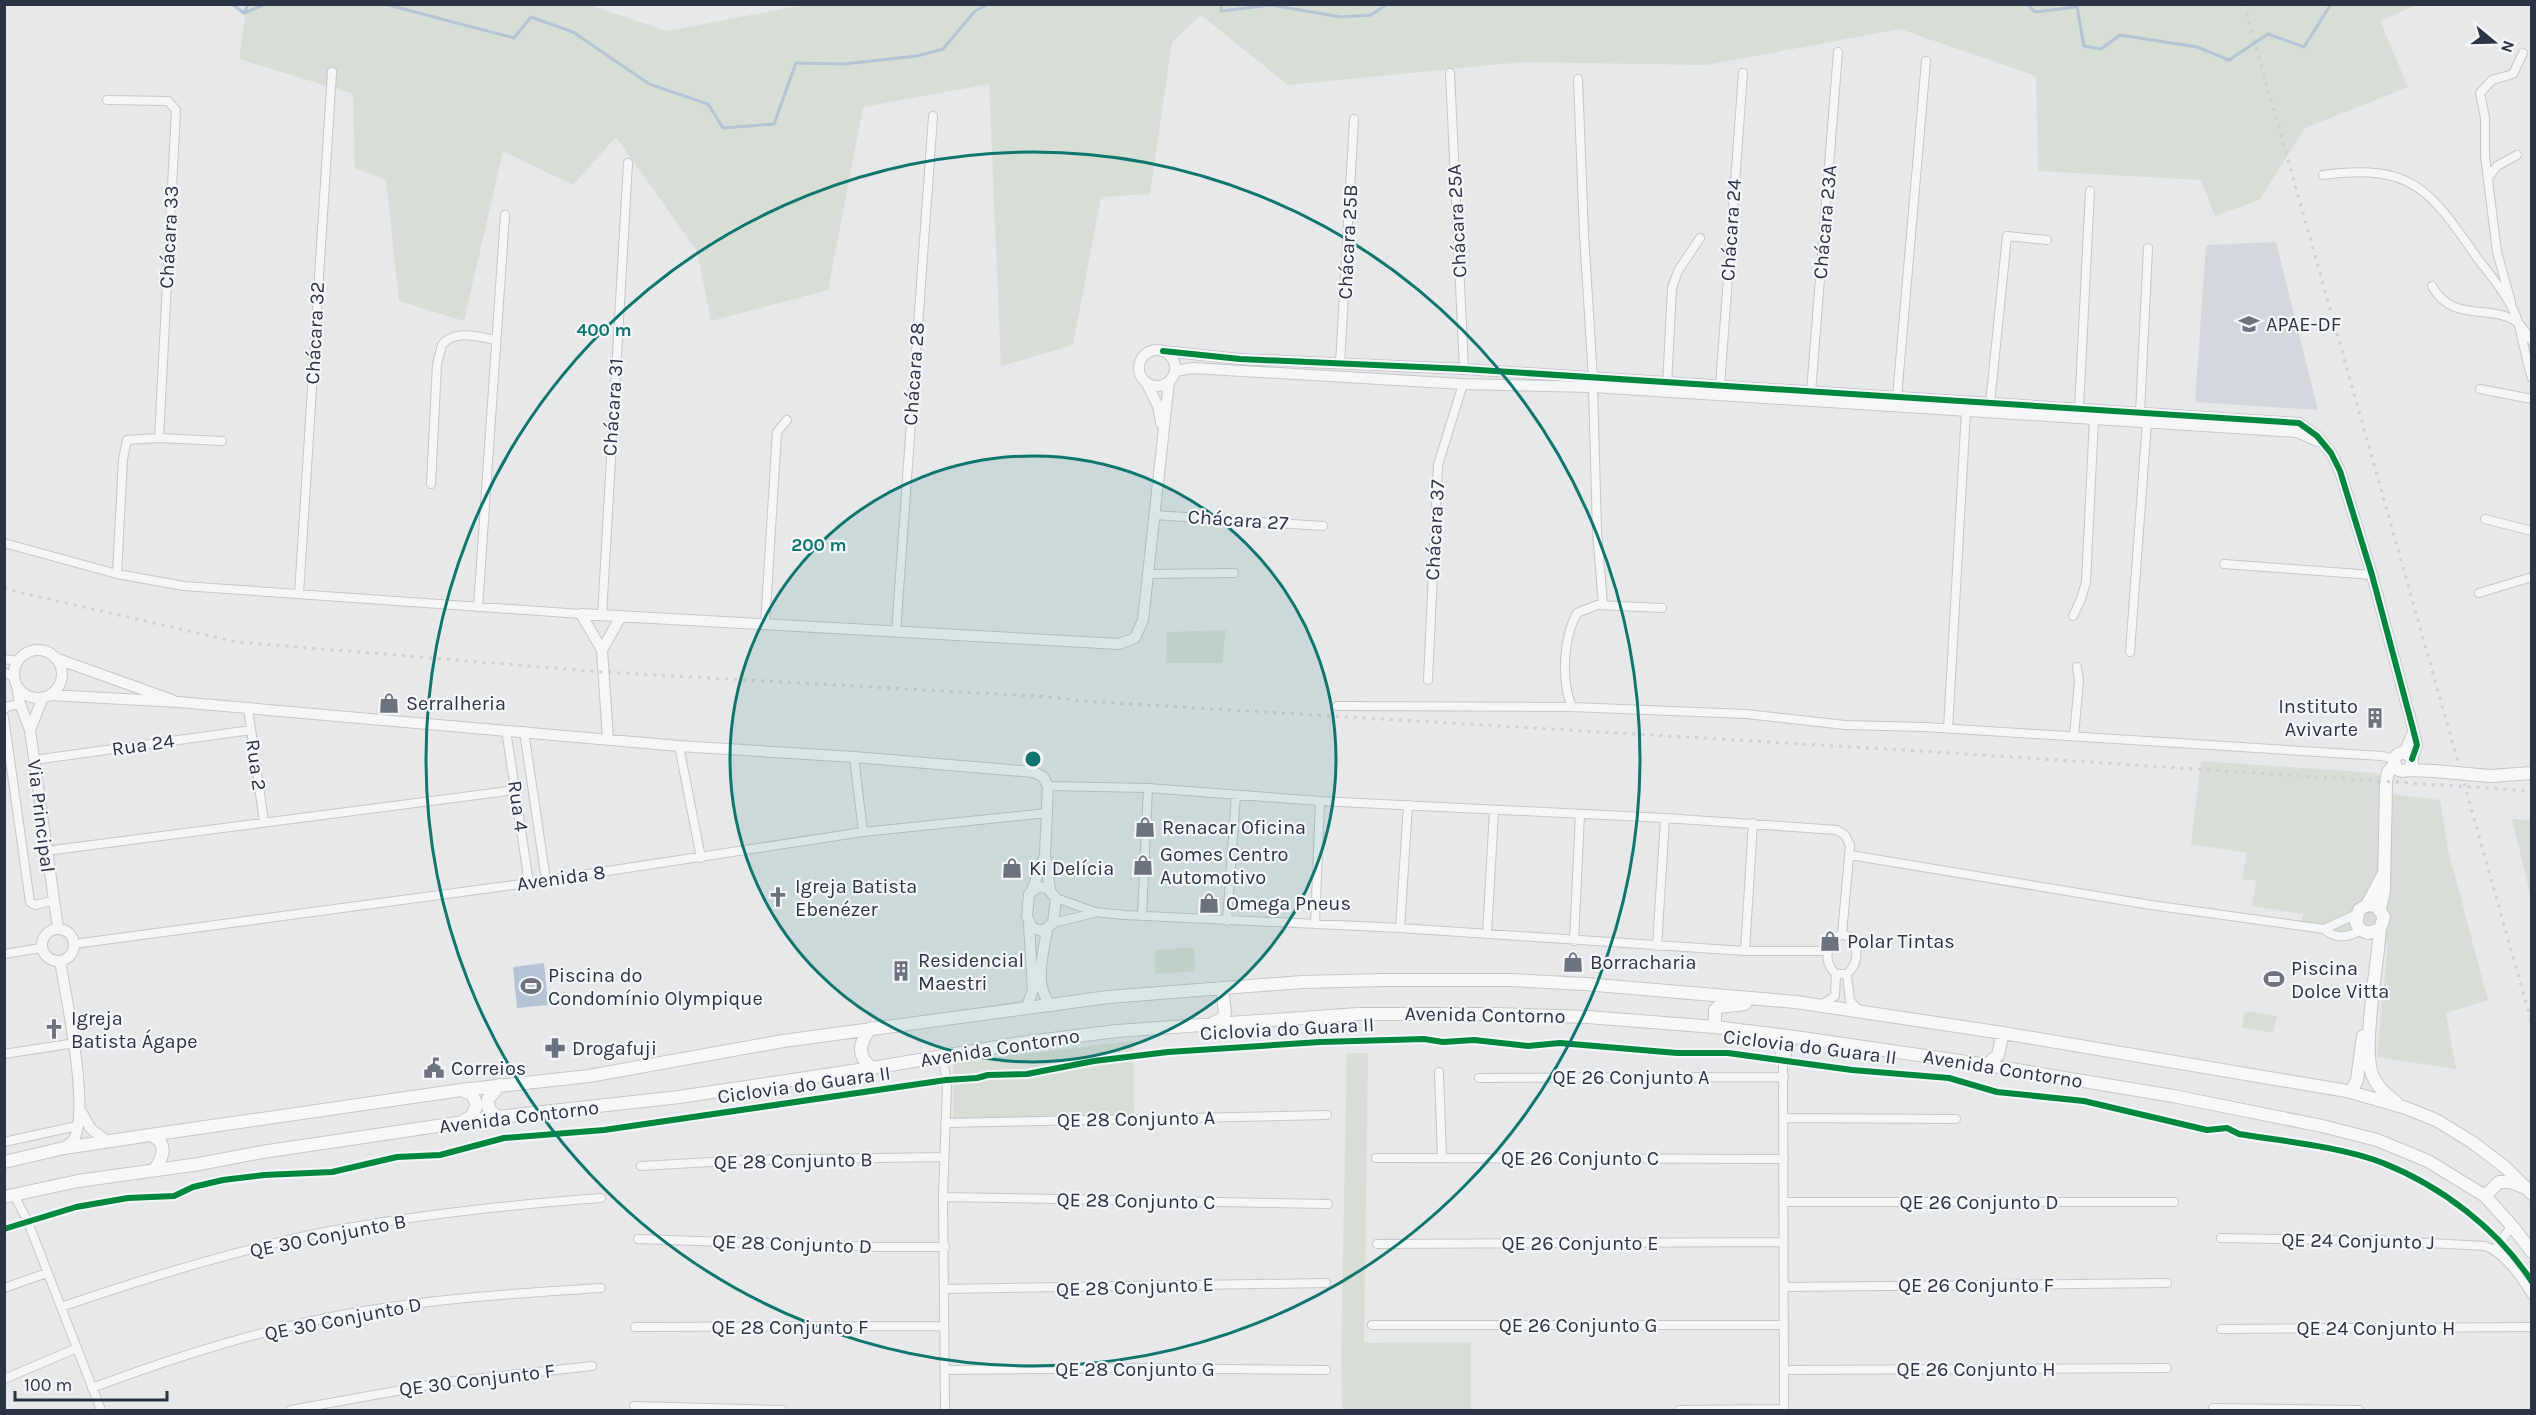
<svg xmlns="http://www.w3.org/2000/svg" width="2536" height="1415" font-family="Karla,sans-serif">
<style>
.built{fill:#d4d7dd}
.green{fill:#d6ded6}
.water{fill:#b4c4d5}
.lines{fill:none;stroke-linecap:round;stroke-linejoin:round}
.stream{stroke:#b4c4d5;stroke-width:3}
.minor-casing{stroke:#c4c6c8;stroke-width:10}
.tertiary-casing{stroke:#c4c6c8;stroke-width:12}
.secondary-casing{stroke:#c4c6c8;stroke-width:14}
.minor{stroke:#f5f6f7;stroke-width:8}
.tertiary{stroke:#f5f6f7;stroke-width:10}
.secondary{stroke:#f8f8f8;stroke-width:12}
.rail{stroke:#cecfd2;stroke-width:3;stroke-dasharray:3 6;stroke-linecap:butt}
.secondary-bridge-casing{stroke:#c4c6c8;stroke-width:14;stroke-linecap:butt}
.secondary-bridge{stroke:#f8f8f8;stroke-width:12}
.cycleway-casing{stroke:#f4f6f9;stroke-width:10}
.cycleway{stroke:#00873e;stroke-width:6}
.ring{fill:none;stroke:#0f766e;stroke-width:3}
.labels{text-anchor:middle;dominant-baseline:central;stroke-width:4.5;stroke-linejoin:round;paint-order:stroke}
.street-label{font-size:20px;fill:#2b3445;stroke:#f4f6f9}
.poi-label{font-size:20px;fill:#2b3445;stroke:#f4f6f9;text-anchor:start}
.centre{fill:#0f766e;stroke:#f4f6f9;stroke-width:3}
.ring-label{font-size:18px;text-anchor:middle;font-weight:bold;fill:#0f766e;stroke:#f4f6f9;stroke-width:4.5;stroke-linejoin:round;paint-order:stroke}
</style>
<rect width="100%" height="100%" fill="#e6e8ea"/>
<path class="built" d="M2276,242l42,168 -123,-8 11,-157z"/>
<path class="green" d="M247,4l342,1 78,26 142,-27 1607,1 -36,16 28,66 -103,41 -46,72 -44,16 -14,-36 -163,-9 -2,-95 -136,-47 -193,36 -184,-3 -235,23 -87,-70 -29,27 -22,152 -49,3 -28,148 -72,21 -12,-282 -126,23 -35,183 -117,31 -14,-70 -81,-114 -43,48 -70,-34 -39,170 -65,-20 -13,-121 -31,-12 -2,-74 -114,-35z
M1226,630l-4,33h-56v-31z
M2201,761l174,12 5,2 2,18 58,7 8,50 40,150 -42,13 10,56 -79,-12 11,-114 -88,-15 3,-14 -51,-8 4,-25 -14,-2 5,-26 -56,-9z
M2512,819l19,1v78z
M1194,947l1,24 -40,3v-24z
M2245,1011l32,5 -4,17 -31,-6z
M1133,1041l1,75 -181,2v-56z
M1347,1053h21l-4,290 107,-1v68h-129l-1,-56z"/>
<path class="water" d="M544,963l4,42 -31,3 -4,-41z"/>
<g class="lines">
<path class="stream" d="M232,4l12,9 22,-9
M385,4l129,34 17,-21 42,15 76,52 59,20 15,24 51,-4 22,-61 48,1 73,-8 26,-7 32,-38 14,-7
M1221,4v7l50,-6 70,12 30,-2 16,-11
M2027,4l8,8 42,-5 7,39 17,3 19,-14 77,12 32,13 39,-26 36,13 27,-43
M244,13l4,-9"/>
<g class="minor-casing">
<path id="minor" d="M1450,73l14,296
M1578,79l6,155 9,144
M107,100l61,1 8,9 -17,328
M2323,175c90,-12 107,15 155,84 13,17 30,37 38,57 7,20 9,42 16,62
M2488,178l9,-12 20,-11
M2432,286c21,38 58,17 85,36 6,4 10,13 15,19
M2511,302l-14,-50 -12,-96v-38l-5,-25 12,-13 21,-6 10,-21
M1340,364l14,-245
M1667,386l5,-98 6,-17 22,-33
M1720,386l23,-313
M1593,387l4,144 6,74
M2480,389l52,10
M1811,392l27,-340
M1897,397l29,-336
M1990,404l17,-168 40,4
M2079,409l11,-218
M2140,413l8,-165
M431,484l6,-120 5,-19c12,-16 37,-8 54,-5
M1154,515l169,11
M2485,519l47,12
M4,543l113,31 67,12 397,28
M2224,564l148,11
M117,574l6,-115 4,-19 32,-2 63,3
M1148,574l86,-1
M2479,593l53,-16
M299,594l33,-522
M478,607l27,-392
M602,616l26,-453
M2073,616l8,-17 5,-17 8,-163
M765,625l12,-193 10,-12
M896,632l37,-516
M2130,652l17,-230
M4,659l14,2
M4,672l10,5
M1428,680l10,-215 25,-81
M1337,706l235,1 174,7 99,11 80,2 457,29 13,3
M1572,707c-11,-26 -9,-69 5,-94l20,-8 65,3
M248,708l16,114
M4,709l5,-3 11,-2
M4,717l26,185 5,3 17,-4
M1948,729l18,-318
M506,730l23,153
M524,731l22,149
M2074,736l5,-55 -2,-14
M679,746l22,112
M854,757l9,75
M34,760l217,-30
M1048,786l100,2 172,13 345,17 172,12 8,5 5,10 -8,89
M46,851l470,-61
M1850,855l301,50 173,24c11,10 24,9 37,1
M1056,898l39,14 30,3 275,13 345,23h82
M1142,916l6,-128
M1227,921l9,-126
M1053,923l41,-10
M1315,924l5,-123
M1400,928l8,-123
M2324,929l33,-15
M1487,934l7,-123
M1574,941l6,-127
M74,944l455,-61 334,-51 184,-19
M1657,946l8,-128
M1745,951l8,-128
M4,954l37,-6
M1847,974h-11c-14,-13 -10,-31 6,-40l12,5c4,13 4,26 -7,35l3,27 10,10
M1821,1005l14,-9 1,-22
M1764,1034l14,14 5,13
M4,1054l71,-11
M943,1056l4,30 -4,111 2,213
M1439,1072l3,85
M1479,1078l305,-1
M1784,1118l172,1
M945,1123l382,-8
M4,1142l73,-16
M1376,1158l408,1
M641,1166l105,-6 198,-3
M14,1195l14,27 73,188
M943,1197l385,7
M1784,1202h390
M2221,1238l171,3 93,5c20,7 36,32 47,49
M638,1239l242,8h65
M1377,1244l407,-2
M2494,1250l18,-24
M1784,1287l383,-4
M4,1288l43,-15
M944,1289l382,-6
M61,1307c85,-29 171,-56 259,-74 93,-18 187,-28 281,-35
M1372,1325h412
M635,1327l309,-1
M2221,1329l311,-2
M945,1370l190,-2 191,2
M1784,1370l383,-2
M4,1379l73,-31
M92,1388c88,-33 180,-62 272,-77 79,-13 157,-18 237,-23
M634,1406l148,4
M2213,1408l146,2
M291,1410l155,-28 146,-16
M1679,1410l105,-1
M1784,1410l-1,-349 12,-24"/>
</g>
<g class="tertiary-casing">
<path id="tertiary" d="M1139 368a18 18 0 1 1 36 0a18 18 0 1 1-36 0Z
M1163,351l77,8 224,10 835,54 18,13 14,17 9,18 32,104 41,154 4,16 -5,14
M1175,371l17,-3 271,16 130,3 704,45 20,9
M1146,382l12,24 3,17
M581,614l538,30 16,-6 8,-18 26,-238
M581,614l21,36 6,89
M602,650l19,-34
M14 674a24 24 0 1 1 48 0a24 24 0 1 1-48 0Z
M55,658l117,42
M17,686l3,18 10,26 28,198
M50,695l128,7 501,44 175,11 180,15 9,5 5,9 -3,69 5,35
M30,730l13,-33
M2404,753l9,-21
M1038,887l9,1 9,10 -3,25 -10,8 -11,-3 -5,-12 2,-22z
M1032,890l12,-32
M1047,929c-3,23 -15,58 5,77
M42 945a16 16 0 1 1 32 0a16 16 0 1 1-32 0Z
M60,961c6,35 30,149 14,178 -2,4 -7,6 -10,9
M1026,1009l7,-19 -4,-65
M79,1108l12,21 16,12"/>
</g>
<g class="secondary-casing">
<path id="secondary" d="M2394 762a9 9 0 1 1 18 0a9 9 0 1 1-18 0Z
M2408,770l26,1
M2490,776l42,-3
M2367,905l16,-30
M2380,909l4,-18 2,-109 2,-10 7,-8
M2380,929l-12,4 -7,-3 -5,-7 3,-13 8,-5 9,1 8,11 -4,12c-2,33 -18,119 -8,145 4,12 14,21 24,28
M1213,1023l10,-5 2,-6 -3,-24
M1715,1027v-17l3,-3 27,-3
M871,1028c-12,14 -15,28 1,40
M1987,1065l11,-10 5,-22
M461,1090l11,4 5,11 -5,11 -10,6
M2347,1091l5,-1 5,-10 6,-44
M498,1117l-9,-7 -1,-11 12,-14
M150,1135c18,7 14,21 5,34
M4,1162l60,-14 86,-13 311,-45 128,-14 194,-35 325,-44 194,-15 82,-2h126l75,4 211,18 207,31 344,58 59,17 30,12 36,22 34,26 26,26
M2485,1196l14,-14h11l13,5
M4,1197l74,-16 121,-17 63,-12 236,-35 181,-20 193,-29 148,-25 97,-12 241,-17h137l93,3 127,10 80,10 192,28 186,31 149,30 55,14 51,21 57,35 27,30 20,26"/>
</g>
<use href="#minor" class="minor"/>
<use href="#tertiary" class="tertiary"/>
<use href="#secondary" class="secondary"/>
<path class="rail" d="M2244,4l288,1020
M4,587l14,5 219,50 366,30 447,25 30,4 840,50 612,40"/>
<g class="secondary-bridge-casing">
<path id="secondary-bridge" d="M2434,771l56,5"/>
</g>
<use href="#secondary-bridge" class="secondary-bridge"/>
<g class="cycleway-casing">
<path id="cycleway" d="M1163,351l77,8 224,10 835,54 18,13 14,17 9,18 32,104 41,154 4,16 -5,14
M4,1229l72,-22 52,-9 46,-2 19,-9 30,-7 41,-5 68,-3 65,-15 43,-2 64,-17 100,-8 342,-50 31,-2 11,-3 39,-1 67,-13 74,-9 152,-10 104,-3 19,3 31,-2 54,6 32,-3 117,10h51l124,17 97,8 48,14 87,9 123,29 20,-2 12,6c44,7 103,13 144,29 58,23 115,66 149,119"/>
</g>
<use href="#cycleway" class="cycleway"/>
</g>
<circle cx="1033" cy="759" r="303" fill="#0f766e" fill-opacity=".12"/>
<g class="ring">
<circle cx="1033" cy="759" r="303"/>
<circle cx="1033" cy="759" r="607"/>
</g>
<defs>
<g id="school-bare" transform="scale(1.62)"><path d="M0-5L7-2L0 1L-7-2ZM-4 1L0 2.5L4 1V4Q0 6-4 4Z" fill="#6c737f" stroke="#f4f6f9" stroke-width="2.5" paint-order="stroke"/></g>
<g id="shop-bare" transform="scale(1.62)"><path d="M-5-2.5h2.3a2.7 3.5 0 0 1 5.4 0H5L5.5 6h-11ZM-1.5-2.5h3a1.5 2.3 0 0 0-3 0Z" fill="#6c737f" stroke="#f4f6f9" stroke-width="2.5" paint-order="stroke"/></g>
<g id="building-bare" transform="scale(1.62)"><path d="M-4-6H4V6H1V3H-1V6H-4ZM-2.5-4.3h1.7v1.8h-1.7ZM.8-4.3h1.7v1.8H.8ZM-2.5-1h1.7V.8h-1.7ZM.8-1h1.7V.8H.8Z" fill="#6c737f" stroke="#f4f6f9" stroke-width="2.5" paint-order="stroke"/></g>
<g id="church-bare" transform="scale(1.62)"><path d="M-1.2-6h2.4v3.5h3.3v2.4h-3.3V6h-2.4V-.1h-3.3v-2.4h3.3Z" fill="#6c737f" stroke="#f4f6f9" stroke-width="2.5" paint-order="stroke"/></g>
<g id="stadium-bare" transform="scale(1.62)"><path d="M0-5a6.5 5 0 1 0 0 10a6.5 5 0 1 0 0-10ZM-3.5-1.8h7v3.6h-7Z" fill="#6c737f" stroke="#f4f6f9" stroke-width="2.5" paint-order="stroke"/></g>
<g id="pharmacy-bare" transform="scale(1.62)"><path d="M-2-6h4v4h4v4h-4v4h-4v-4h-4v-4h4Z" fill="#6c737f" stroke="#f4f6f9" stroke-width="2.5" paint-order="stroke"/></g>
<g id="civic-bare" transform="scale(1.62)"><path d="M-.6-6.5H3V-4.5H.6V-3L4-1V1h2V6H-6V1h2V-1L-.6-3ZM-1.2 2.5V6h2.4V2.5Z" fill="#6c737f" stroke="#f4f6f9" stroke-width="2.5" paint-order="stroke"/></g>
</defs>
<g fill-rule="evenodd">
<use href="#school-bare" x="2249" y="324"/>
<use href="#shop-bare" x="389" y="703"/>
<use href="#building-bare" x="2375" y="718"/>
<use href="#shop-bare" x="1145" y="827"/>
<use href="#shop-bare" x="1143" y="865"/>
<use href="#shop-bare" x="1012" y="868"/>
<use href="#church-bare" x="778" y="897"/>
<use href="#shop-bare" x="1209" y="903"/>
<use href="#shop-bare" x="1830" y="941"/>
<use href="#shop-bare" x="1573" y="962"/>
<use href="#building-bare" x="901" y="971"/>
<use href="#stadium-bare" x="2274" y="979"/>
<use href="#stadium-bare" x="531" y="986"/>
<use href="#church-bare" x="54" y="1029"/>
<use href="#pharmacy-bare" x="555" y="1048"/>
<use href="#civic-bare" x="434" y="1068"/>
</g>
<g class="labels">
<g class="street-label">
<text transform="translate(1457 221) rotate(-93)">Chácara 25A</text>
<text transform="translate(1825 222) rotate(-85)">Chácara 23A</text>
<text transform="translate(1731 230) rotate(-86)">Chácara 24</text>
<text transform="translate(169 237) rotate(-87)">Chácara 33</text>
<text transform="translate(1348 242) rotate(-87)">Chácara 25B</text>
<text transform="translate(315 333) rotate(-87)">Chácara 32</text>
<text transform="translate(914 374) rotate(-86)">Chácara 28</text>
<text transform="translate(613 407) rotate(-86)">Chácara 31</text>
<text transform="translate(1238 520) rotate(4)">Chácara 27</text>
<text transform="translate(1435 530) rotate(-87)">Chácara 37</text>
<text transform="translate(143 745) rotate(-8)">Rua 24</text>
<text transform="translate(256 765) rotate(82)">Rua 2</text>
<text transform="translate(518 806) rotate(82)">Rua 4</text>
<text transform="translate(41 816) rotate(83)">Via Principal</text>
<text transform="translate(561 878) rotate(-8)">Avenida 8</text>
<text transform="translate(1485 1015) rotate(1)">Avenida Contorno</text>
<text transform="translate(1287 1029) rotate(-3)">Ciclovia do Guara II</text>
<text transform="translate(1810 1047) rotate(7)">Ciclovia do Guara II</text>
<text transform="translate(1000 1048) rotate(-9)">Avenida Contorno</text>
<text transform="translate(2003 1069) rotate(9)">Avenida Contorno</text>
<text x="1631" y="1077">QE 26 Conjunto A</text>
<text transform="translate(804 1085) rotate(-8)">Ciclovia do Guara II</text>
<text transform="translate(519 1117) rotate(-7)">Avenida Contorno</text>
<text transform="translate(1136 1119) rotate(-1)">QE 28 Conjunto A</text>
<text x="1580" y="1158">QE 26 Conjunto C</text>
<text transform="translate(793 1161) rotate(-1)">QE 28 Conjunto B</text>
<text transform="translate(1136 1201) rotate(1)">QE 28 Conjunto C</text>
<text x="1979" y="1202">QE 26 Conjunto D</text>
<text transform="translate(328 1236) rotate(-11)">QE 30 Conjunto B</text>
<text transform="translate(2358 1241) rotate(1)">QE 24 Conjunto J</text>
<text x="1580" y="1243">QE 26 Conjunto E</text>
<text transform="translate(792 1244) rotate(2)">QE 28 Conjunto D</text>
<text x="1976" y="1285">QE 26 Conjunto F</text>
<text transform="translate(1135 1287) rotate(-2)">QE 28 Conjunto E</text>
<text transform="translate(343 1319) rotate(-11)">QE 30 Conjunto D</text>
<text x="1578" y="1325">QE 26 Conjunto G</text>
<text x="790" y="1327">QE 28 Conjunto F</text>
<text x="2376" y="1328">QE 24 Conjunto H</text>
<text x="1135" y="1369">QE 28 Conjunto G</text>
<text x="1976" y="1369">QE 26 Conjunto H</text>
<text transform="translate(477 1380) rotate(-7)">QE 30 Conjunto F</text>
</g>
<g class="poi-label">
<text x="2266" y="324">APAE-DF</text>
<text x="406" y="703">Serralheria</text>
<text x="2358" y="706" text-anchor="end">Instituto<tspan x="2358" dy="23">Avivarte</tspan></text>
<text x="1162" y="827">Renacar Oficina</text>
<text x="1160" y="854">Gomes Centro<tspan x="1160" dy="23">Automotivo</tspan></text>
<text x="1029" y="868">Ki Delícia</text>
<text x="795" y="886">Igreja Batista<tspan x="795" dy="23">Ebenézer</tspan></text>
<text x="1226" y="903">Omega Pneus</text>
<text x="1847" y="941">Polar Tintas</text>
<text x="918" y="960">Residencial<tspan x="918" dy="23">Maestri</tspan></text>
<text x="1590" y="962">Borracharia</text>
<text x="2291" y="968">Piscina<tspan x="2291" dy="23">Dolce Vitta</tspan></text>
<text x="548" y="975">Piscina do<tspan x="548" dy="23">Condomínio Olympique</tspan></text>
<text x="71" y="1018">Igreja<tspan x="71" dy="23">Batista Ágape</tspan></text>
<text x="572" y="1048">Drogafuji</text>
<text x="451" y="1068">Correios</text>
</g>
</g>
<circle cx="1033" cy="759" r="9" class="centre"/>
<g class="ring-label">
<text x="604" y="336">400 m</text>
<text x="819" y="551">200 m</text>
</g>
<rect width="2536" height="1415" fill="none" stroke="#2b3445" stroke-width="12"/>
<g transform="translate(2494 42) rotate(109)" stroke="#f4f6f9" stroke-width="4.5" paint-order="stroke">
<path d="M0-4.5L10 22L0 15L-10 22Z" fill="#2b3445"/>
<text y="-9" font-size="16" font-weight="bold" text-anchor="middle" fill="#2b3445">N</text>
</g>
<path d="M15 1391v9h152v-9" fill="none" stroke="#2b3445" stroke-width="3"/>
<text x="24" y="1391" font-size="18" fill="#2b3445" stroke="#f4f6f9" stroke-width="4.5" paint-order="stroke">100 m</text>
</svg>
